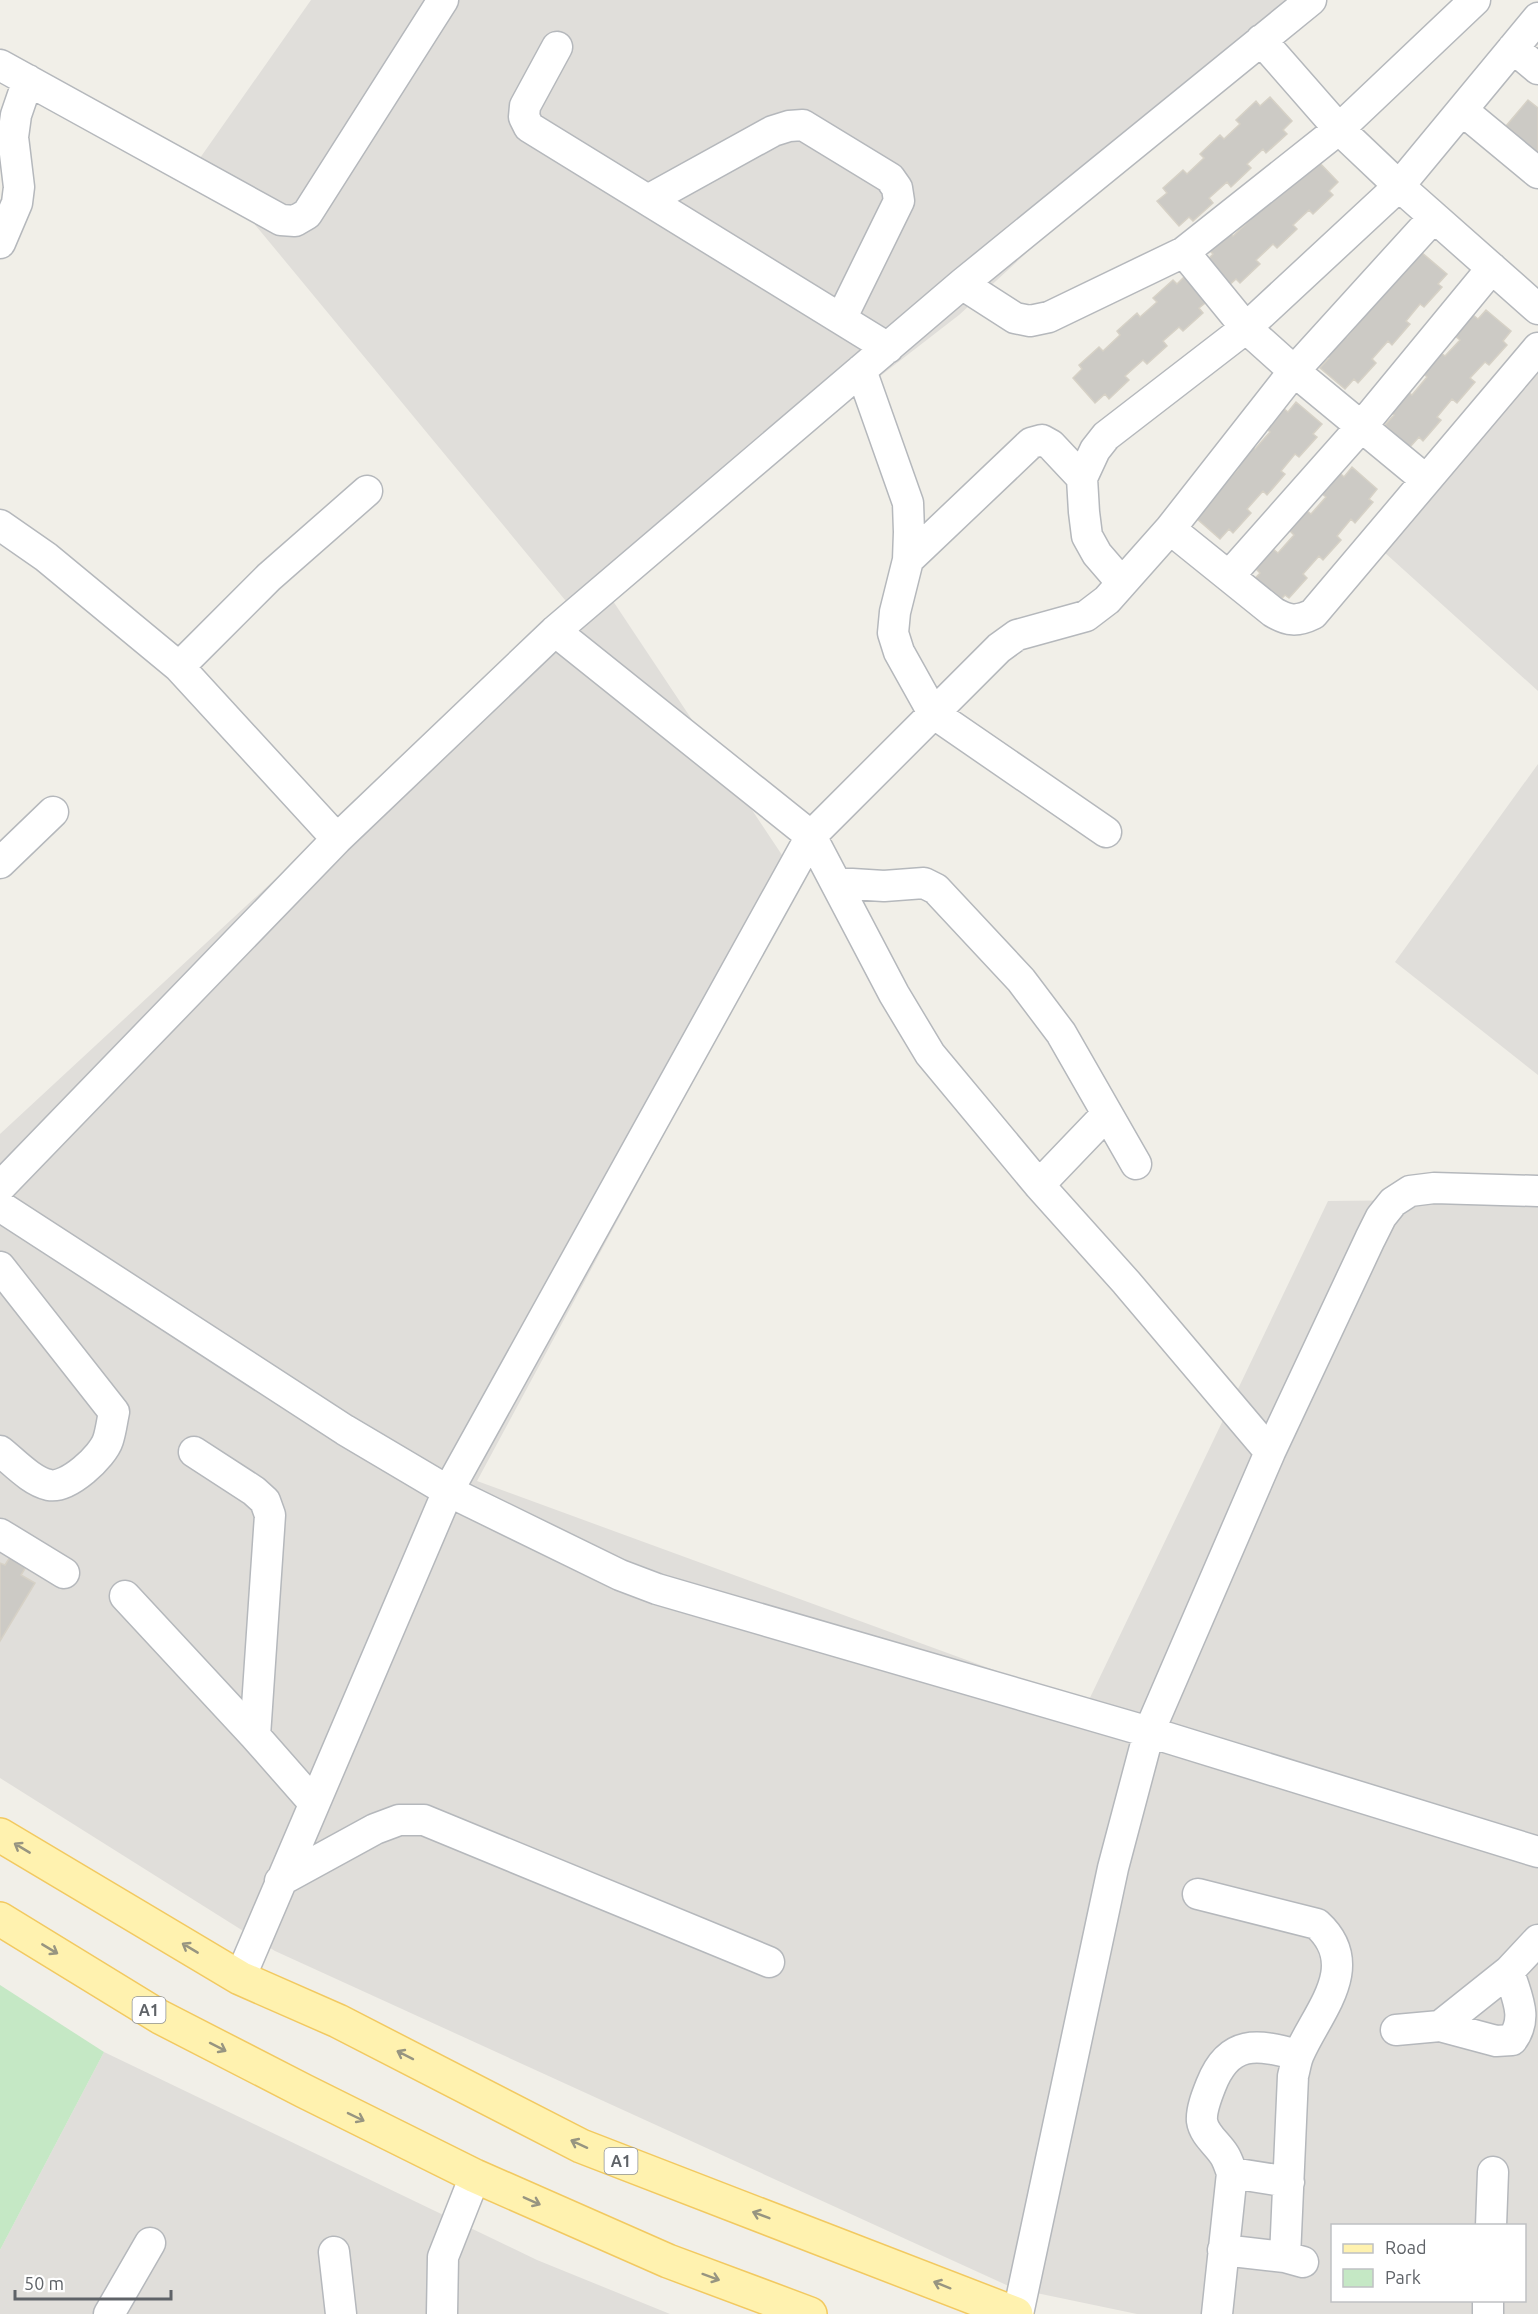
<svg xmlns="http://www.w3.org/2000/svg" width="1538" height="2314" font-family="Ubuntu,sans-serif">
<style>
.industrial{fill:#e0deda;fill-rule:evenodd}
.green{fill:#c5e8c5}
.building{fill:#cccac5;stroke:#d6d1c6;stroke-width:1.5}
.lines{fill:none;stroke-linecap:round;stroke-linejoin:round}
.minor-casing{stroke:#b5b8bc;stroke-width:33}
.major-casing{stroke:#f2c960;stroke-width:36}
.minor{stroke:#fff;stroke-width:30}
.major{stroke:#fff2af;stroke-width:33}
.oneway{stroke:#979581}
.labels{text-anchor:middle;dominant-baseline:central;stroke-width:4.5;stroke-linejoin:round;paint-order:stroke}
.shield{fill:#fff;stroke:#8f9295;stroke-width:1.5}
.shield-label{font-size:16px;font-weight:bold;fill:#5f6368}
</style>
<rect width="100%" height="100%" fill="#f1efe8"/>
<path class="industrial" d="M311,0h990l-342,315 -354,274 195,293 -323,599 610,223 241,-503 210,-2v1115h-401l-124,-26 -738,-337 -275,-173v-644l570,-528 -370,-448zM1332,2226h192v74h-192z
M1538,367v324l-154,-139z
M1538,764v311l-143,-113z
M104,2052l433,208 133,54h-670v-64z"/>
<path class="green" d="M0,1985l104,67 -104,198z"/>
<path class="building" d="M1270,97l22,24 -9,9 4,4 -21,19 -3,-4 -16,15 4,4 -20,19 -4,-5 -18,16 4,5 -20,18 -4,-4 -10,9 -22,-25 10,-8 -4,-5 20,-18 4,4 17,-16 -4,-4 20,-19 4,4 16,-15 -4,-4 20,-19 4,5z
M1528,100l10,8v45l-2,-1 -3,4 -21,-18 4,-4 -10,-8z
M1315,158l23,24 -9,9 4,4 -20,19 -4,-4 -16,15 4,4 -20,19 -4,-4 -17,16 4,4 -20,19 -4,-4 -10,9 -22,-24 9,-10 -4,-4 20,-18 4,4 17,-16 -3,-4z
M1421,252l26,22 -9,10 4,3 -18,20 -4,-3 -14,17 4,3 -18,21 -4,-4 -16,18 4,4 -18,20 -4,-4 -9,10 -25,-21 9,-10 -4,-4 18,-21 4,4 15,-18 -4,-3 18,-21 4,4 15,-17 -4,-4z
M1186,275l23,25 -10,8 4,5 -20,18 -4,-4 -16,14 4,5 -20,18 -4,-4 -18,16 4,4 -20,19 -4,-5 -10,9 -22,-25 9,-9 -3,-4 20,-18 4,4 17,-16 -3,-4 20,-18 3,4 17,-15 -4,-4 20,-18 4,4z
M1486,310l25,21 -8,10 4,4 -18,20 -4,-3 -15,16 5,4 -18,21 -5,-4 -15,18 4,3 -18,21 -4,-4 -9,10 -25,-22 9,-10 -5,-4 18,-20 5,4 15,-18 -4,-4 18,-20 4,3 15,-16 -5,-4 18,-21 5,4z
M1296,402l26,22 -9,10 4,3 -18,20 -4,-3 -14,17 4,3 -18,21 -4,-4 -16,18 4,4 -18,20 -4,-4 -9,10 -25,-22 23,-34 4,4 16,-18 -4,-4 17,-20 4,4 15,-17 -4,-4 17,-20 5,4z
M1352,467l25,22 -8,10 4,3 -18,21 -4,-4 -14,17 4,4 -18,20 -4,-4 -16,18 4,4 -18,20 -4,-3 -9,10 -25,-22 9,-10 -4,-4 17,-20 5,4 16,-18 -4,-4 17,-20 4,3 15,-17 -4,-3 18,-21 4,4z
M10,1557l16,10 -5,8 14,8 -35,58v-78l5,2z"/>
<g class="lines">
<g class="minor-casing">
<path id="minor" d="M1261,40l78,89 60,57 139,123
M557,47l-32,59 -1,11 5,10 359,221
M1513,48l25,21
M0,65l281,155 14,1 12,-7 136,-214
M1462,110l76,63
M648,200l125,-69 16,-5 14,-1 87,53 7,10 2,13 -58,118
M0,243l17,-40 2,-16 -6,-50 3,-22 12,-35
M962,284l53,34 15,3 19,-4 135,-65 155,-123 136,-129
M861,370l47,133 1,29 -1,28 -13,52 -2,21 6,19 34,61 173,119
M1426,480l-132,-109 140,-154
M0,525l46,32 133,110 158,172
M1170,529l103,83c15,9 24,10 40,2l225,-266
M908,560l123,-117 11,-3 9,5 31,33
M1229,576l132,-149 131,-159
M1122,583l-25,-29 -10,-18 -3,-24 -2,-34 13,-28 11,-14 140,-108 -62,-76
M179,667l90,-90 98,-86
M0,863l53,-51
M836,883l48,3 40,-3 12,6 85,91 40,53 75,131
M1039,1185l68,-71
M0,1187l337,-348 218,-208 407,-347 349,-284
M0,1206l345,224 103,61 172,84 37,14 492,143 389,120
M0,1267l114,145c-2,9 -3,19 -6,28 -5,16 -40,49 -59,45 -18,-4 -35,-23 -49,-34
M194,1452l60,39 11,10 5,14 -15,221
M1270,1452l-144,-170 -87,-97 -109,-131 -36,-60 -83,-158 188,-188 18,-13 69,-19 21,-16 63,-71 124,-158 -48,-43 153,-142 139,-168
M0,1534l64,39
M125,1596l130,140 59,67
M280,1881l95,-52 24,-9h25l345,142
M1198,1894l119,30c46,42 1,87 -18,130 -3,6 -4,15 -6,22l-8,181
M240,1978l208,-487 363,-655 -256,-205
M1440,2026l69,-55 29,-31
M1396,2030l44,-4 56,15 16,-1c17,-23 4,-43 -3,-69
M1232,2173l57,9
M1491,2226l2,-54
M1223,2250l62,7 18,5
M334,2252l7,62
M109,2314l41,-71
M442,2314l1,-57 32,-81
M1018,2314l95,-446 36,-136 121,-280 100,-213 11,-22 12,-15 17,-11 24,-3 104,3
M1217,2314l15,-141c-2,-5 -4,-12 -7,-17 -7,-12 -21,-21 -23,-35 -1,-11 5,-26 9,-36 18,-46 46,-41 87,-30
M1488,2314v-14"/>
</g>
<g class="major-casing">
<path id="major" d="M0,1835l240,143 98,43 243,125 435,168
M0,1919l160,98 144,74 171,85 193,85 142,53"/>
</g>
<use href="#minor" class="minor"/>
<use href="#major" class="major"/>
</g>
<defs><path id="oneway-shaft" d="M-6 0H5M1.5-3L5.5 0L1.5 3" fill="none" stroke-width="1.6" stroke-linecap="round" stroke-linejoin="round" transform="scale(1.5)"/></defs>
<g class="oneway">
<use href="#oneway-shaft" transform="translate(22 1848) rotate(-149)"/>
<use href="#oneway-shaft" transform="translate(190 1948) rotate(-149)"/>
<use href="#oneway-shaft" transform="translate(50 1949) rotate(31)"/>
<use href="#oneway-shaft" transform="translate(218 2047) rotate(27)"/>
<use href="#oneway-shaft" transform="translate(405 2055) rotate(-153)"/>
<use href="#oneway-shaft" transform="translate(356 2117) rotate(26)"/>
<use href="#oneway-shaft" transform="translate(579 2144) rotate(-155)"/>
<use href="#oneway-shaft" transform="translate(532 2201) rotate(24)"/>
<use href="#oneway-shaft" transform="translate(761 2215) rotate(-159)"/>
<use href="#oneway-shaft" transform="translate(711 2277) rotate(20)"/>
<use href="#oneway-shaft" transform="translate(942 2285) rotate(-158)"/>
</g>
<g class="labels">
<g class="shield">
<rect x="132.5" y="1997" width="33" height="26" rx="4.5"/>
<rect x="604.5" y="2148" width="33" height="26" rx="4.5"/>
</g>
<g class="shield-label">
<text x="149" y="2010">A1</text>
<text x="621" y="2161">A1</text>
</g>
</g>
<rect x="1331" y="2224" width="195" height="78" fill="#ffffff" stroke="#bfc1c3" stroke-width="1.5"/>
<rect x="1343" y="2244" width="30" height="9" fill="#fff2af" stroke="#bfc1c3" stroke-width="1.5"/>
<text x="1385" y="2254" font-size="18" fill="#5f6368">Road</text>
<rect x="1343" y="2269" width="30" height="18" fill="#c5e8c5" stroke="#bfc1c3" stroke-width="1.5"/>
<text x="1385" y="2284" font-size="18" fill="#5f6368">Park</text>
<path d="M15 2290v9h156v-9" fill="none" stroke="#5f6368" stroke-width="3"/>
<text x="24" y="2290" font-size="18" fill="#5f6368" stroke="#ffffff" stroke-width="4.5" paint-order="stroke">50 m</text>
</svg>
